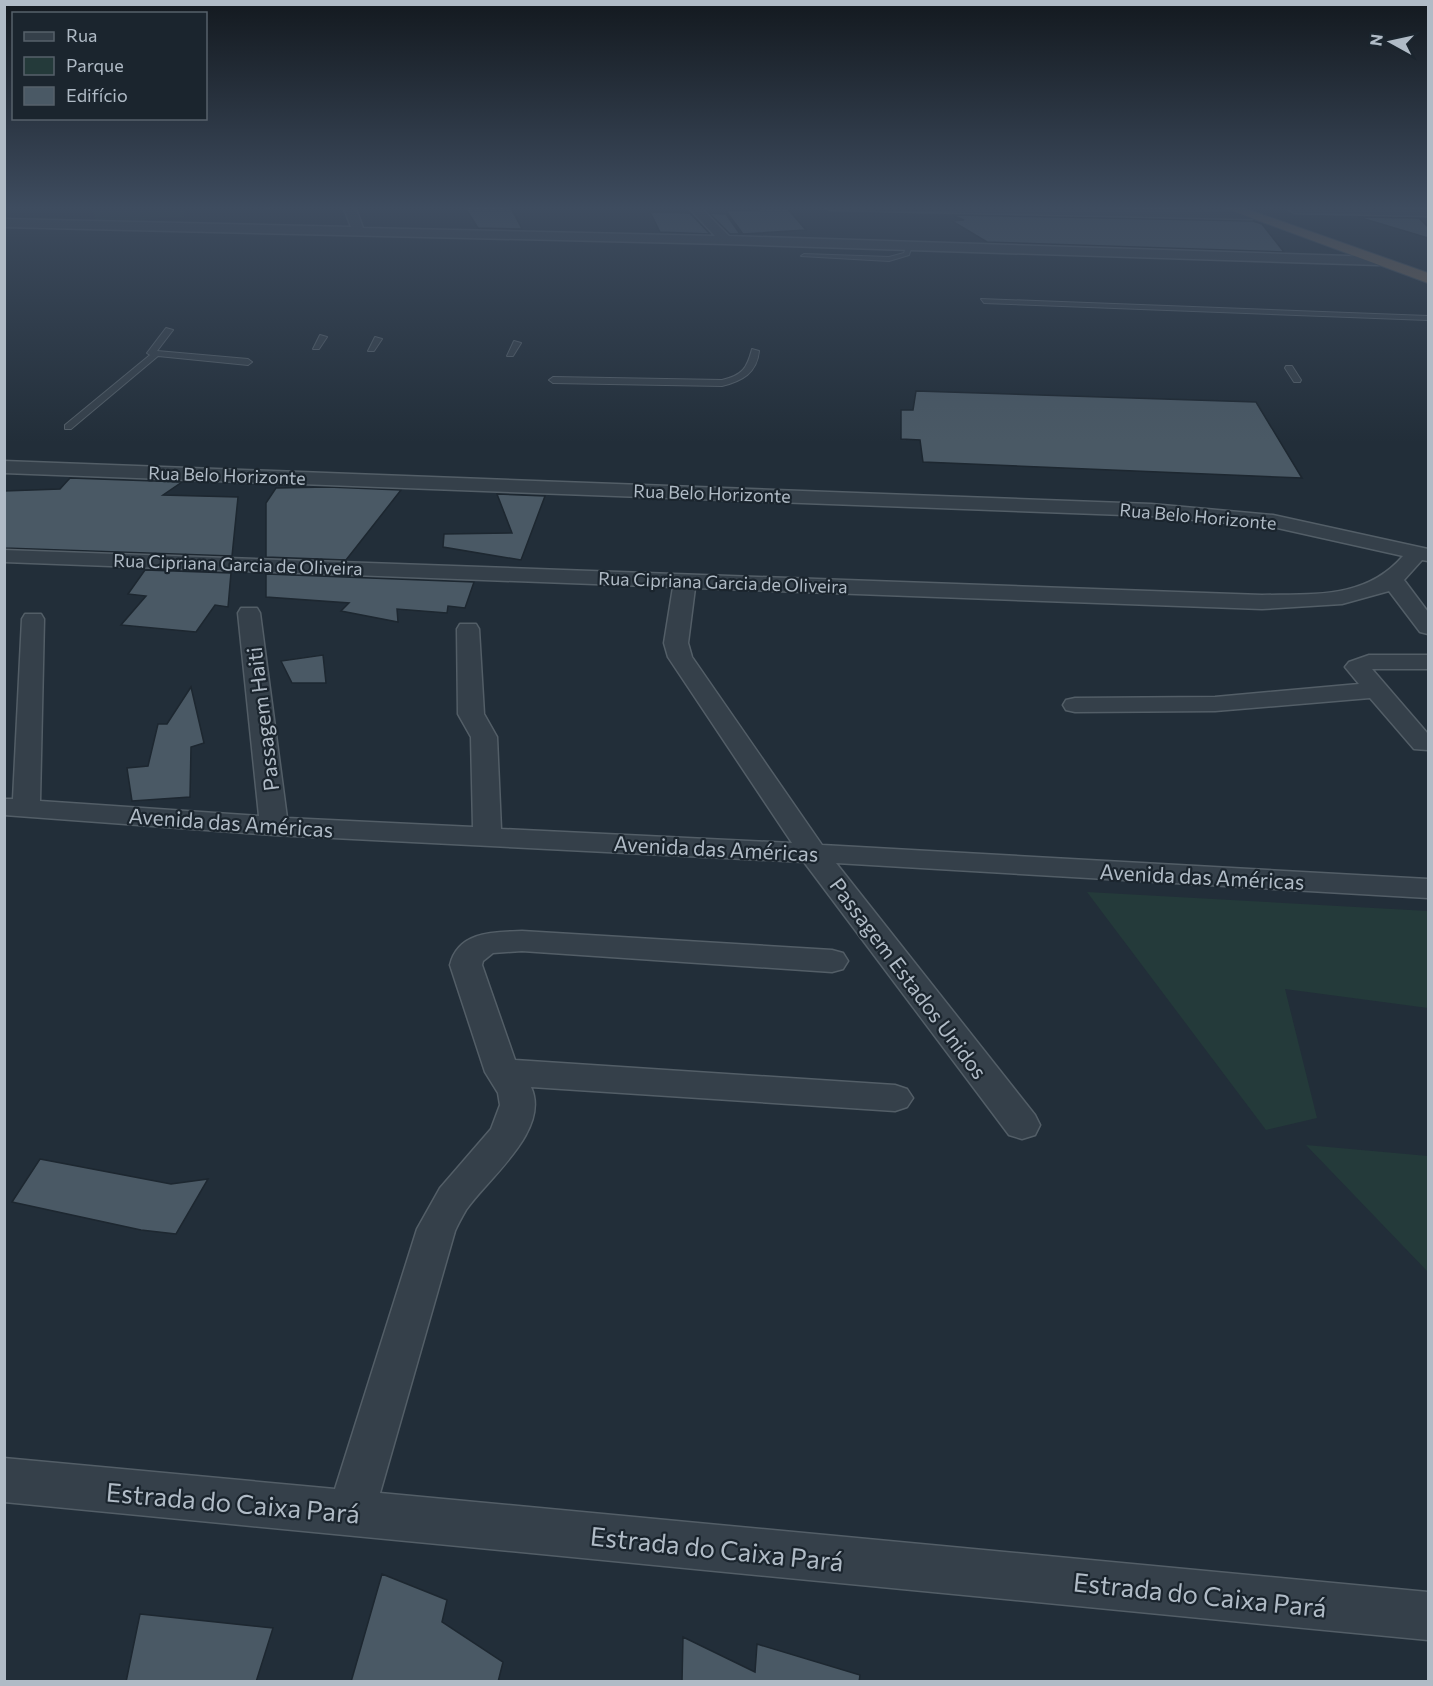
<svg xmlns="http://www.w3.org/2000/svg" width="1433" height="1686" font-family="Commissioner,sans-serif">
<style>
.green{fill:#243a3a}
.building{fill:#4a5965;stroke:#1d2730;stroke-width:1.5}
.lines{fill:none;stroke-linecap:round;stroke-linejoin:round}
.lane-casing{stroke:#535e67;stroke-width:2}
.street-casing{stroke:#535e67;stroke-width:3}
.highway-casing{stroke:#404b54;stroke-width:2}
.lane{fill:#35404a;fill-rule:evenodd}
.street{fill:#35404a;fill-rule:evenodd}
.highway{fill:#706152;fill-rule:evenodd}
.labels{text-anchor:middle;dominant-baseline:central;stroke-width:4.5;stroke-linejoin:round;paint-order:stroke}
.far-street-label{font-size:18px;fill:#b0bbc6;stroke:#1b252e}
.street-label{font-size:21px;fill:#b0bbc6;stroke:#1b252e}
.near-street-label{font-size:26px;fill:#b0bbc6;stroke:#1b252e}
</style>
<rect width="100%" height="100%" fill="#222e39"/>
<path class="green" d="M92,206h92v11l-88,5z
M1087,892l341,19v97l-143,-19 32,129 -51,12z
M1306,1145l122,11v116z"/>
<path class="building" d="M464,206h46l12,23 -44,-1z
M787,208l19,22 -63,4 -17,-23z
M650,212l40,1 20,21 -50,-2z
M709,213l17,1 14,20h-10z
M952,215l301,6 9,3 22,28 -297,-10 -35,-21 12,-1z
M1358,217l61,1 9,9v11z
M916,391l340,11 46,76 -379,-16 -3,-22 -19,-1v-29h12z
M70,478l112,4 -19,13 75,2 -6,59 -228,-8v-57l56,-2z
M328,487l73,3 -55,70 -80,-3v-54l10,-15z
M497,494l48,2 -24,64 -78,-13 1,-13 68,-1z
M145,570l86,3 -3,34 -13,-2 -19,27 -75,-7 25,-29 -18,-2z
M266,574l208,8 -9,26 -17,-2 -1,7 -50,-4 1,13 -57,-11 8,-8 -83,-6z
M323,655l3,28h-34l-11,-22z
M191,687l13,56 -13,4 -1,50 -58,4 -5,-33 21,-2 10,-42h9z
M40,1159l131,25 37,-5 -32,55 -35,-4 -129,-28z
M382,1574l65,26 -5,22 61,40 -5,20h-147z
M140,1614l133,14 -17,54h-130z
M683,1637l72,35 2,-28 103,31 -1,7h-177z"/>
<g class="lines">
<g class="lane-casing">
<path id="lane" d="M262,206h6l1,2 -5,1z
M907,245l5,1 -3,9 -20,6 -88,-5 3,-2 85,3 15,-4z
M981,299l447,17v4l-444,-17z
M166,328l7,2 -16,21 91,8 4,3 -4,3 -90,-9 -87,73h-6v-4l85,-70 -3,-2z
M320,335l7,2 -8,12h-6z
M375,337l7,2 -8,12h-6z
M514,341l7,2 -8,13h-6z
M752,349l7,2c-2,22 -17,30 -37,35l-169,-3 -4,-3 4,-3 169,3c21,-5 25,-12 30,-31z
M1286,366h6l9,14 -1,2h-6l-9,-14z"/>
</g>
<g class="street-casing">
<path id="street" d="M343,206h12l8,22 352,8 -28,-30h12l30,30 650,21 7,4 -7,4 -653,-21 -722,-17v-8l347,8z
M824,206h158l270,5 6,4 -6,4 -422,-9z
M1290,206l138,3v7l-134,-3 -6,-4z
M4,461l1147,43 122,11 155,34v12l-6,-1 -18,20 24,32v22l-8,-2 -31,-41 -47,13 -80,5 -567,-21 -7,55 4,14 130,188 606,34v19l-592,-35 199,252 5,10 -5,10 -13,4 -13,-4 -205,-273 -530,-27 -270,-20v-16h9l9,-180 3,-5h16l3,5 -4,182 219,15 -21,-203 3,-5h16l3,5 27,205 186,9 -2,-90 -13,-23 -1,-85 3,-5h16l3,5 5,85 13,23 4,92 291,14 -124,-186 -4,-14 9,-56 -669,-25v-12l1258,45c53,-1 104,4 141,-39l-130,-29 -122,-11 -1147,-43z
M1369,655h59v14h-56l56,65v16l-14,-1 -44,-51 -155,13 -140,1 -9,-2 -3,-5 3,-5 9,-2 140,-1 144,-13 -14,-17 4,-5z
M522,931l310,19 11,3 5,8 -5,8 -11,3 -310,-21 -29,2 -10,8 -1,4 33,95 380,25 12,4 6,9 -6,9 -12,4 -364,-24c20,43 -43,91 -65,123 -4,7 -8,14 -11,21l-75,262 1048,99v48l-1424,-138v-44l331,31 82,-260 23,-41 51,-59 9,-24 -2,-12 -13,-21 -35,-107c8,-34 44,-33 72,-34z"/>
</g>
<g class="highway-casing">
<path id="highway" d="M1219,206h19l190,67v10z"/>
</g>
<use href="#lane" class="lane"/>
<use href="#street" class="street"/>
<use href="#highway" class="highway"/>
</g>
<linearGradient id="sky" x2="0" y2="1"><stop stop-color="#13191f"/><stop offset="0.47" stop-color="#3e4c5f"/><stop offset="1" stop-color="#3e4c5f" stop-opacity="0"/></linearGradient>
<rect width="1433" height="442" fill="url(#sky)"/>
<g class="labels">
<g class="far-street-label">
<text transform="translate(227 475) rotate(2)">Rua Belo Horizonte</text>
<text transform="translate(712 493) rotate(2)">Rua Belo Horizonte</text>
<text transform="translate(1198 516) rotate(5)">Rua Belo Horizonte</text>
<text transform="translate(238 564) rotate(2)">Rua Cipriana Garcia de Oliveira</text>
<text transform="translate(723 582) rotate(2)">Rua Cipriana Garcia de Oliveira</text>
</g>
<g class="street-label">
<text transform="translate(262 719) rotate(-97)">Passagem Haiti</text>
<text transform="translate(231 822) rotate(4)">Avenida das Américas</text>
<text transform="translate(716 848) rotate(3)">Avenida das Américas</text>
<text transform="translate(1202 876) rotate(3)">Avenida das Américas</text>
<text transform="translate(909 978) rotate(53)">Passagem Estados Unidos</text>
</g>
<g class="near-street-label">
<text transform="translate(233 1502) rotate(5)">Estrada do Caixa Pará</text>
<text transform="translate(717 1548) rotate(6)">Estrada do Caixa Pará</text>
<text transform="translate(1200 1594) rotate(6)">Estrada do Caixa Pará</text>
</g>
</g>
<rect width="1433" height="1686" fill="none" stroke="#b0bbc6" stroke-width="12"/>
<rect x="12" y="12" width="195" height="108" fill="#1b252e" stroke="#57616b" stroke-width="1.5"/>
<rect x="24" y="32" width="30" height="9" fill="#35404a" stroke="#57616b" stroke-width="1.5"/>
<text x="66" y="42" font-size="18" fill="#b0bbc6">Rua</text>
<rect x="24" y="57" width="30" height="18" fill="#243a3a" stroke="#57616b" stroke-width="1.5"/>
<text x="66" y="72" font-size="18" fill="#b0bbc6">Parque</text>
<rect x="24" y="87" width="30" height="18" fill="#4a5965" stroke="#57616b" stroke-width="1.5"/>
<text x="66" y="102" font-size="18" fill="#b0bbc6">Edifício</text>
<g transform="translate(1391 42) rotate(278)" stroke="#1b252e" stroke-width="4.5" paint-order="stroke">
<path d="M0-4.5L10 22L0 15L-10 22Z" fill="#b0bbc6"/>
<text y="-9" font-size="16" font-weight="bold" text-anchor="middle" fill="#b0bbc6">N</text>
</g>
</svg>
